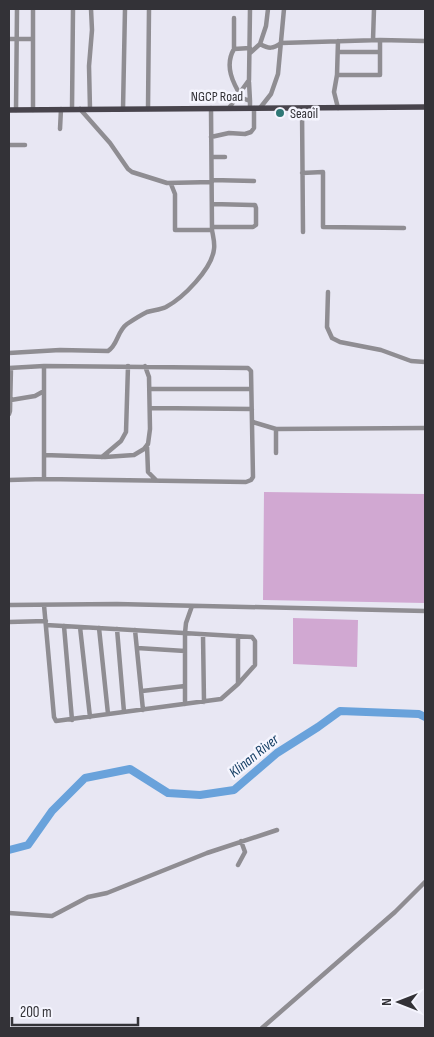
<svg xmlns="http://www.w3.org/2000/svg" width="434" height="1037" font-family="'Sofia Sans Condensed',sans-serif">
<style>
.green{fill:#d1a8d2}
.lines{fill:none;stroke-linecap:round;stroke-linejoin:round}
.river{stroke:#69a2db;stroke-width:8}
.minor{stroke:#8f8d92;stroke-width:4.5}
.major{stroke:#48444c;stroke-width:5.5}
.poi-dot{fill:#2f7876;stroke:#f5f5fe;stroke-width:2}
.labels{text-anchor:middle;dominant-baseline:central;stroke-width:5;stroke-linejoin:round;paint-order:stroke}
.street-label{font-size:14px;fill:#333237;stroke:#f5f5fe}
.poi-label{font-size:14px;fill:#333237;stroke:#f5f5fe;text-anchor:start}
.water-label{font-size:15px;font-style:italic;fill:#153e64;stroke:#f5f5fe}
</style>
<rect width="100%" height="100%" fill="#e8e7f3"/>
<path class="green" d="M264,492l161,2v109l-162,-3z
M293,618l65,2 -1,47 -64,-3z"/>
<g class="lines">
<path class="river" d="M9,850l19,-5 24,-34 33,-33 45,-9 38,24 32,2 34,-5 43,-37 41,-26 22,-16 79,3 6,3"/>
<path class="minor" d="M234,18v31
M9,39h24
M373,40l1,-31
M260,44l6,-18 2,-17
M338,52h42
M250,53l10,-9c9,5 13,5 21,-1l99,-3 45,1
M337,75h43v-35
M249,82l1,19
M229,108l20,-28 1,-71
M250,108v-7l-8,-3c-9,-15 -18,-32 -8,-49l16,-1
M260,108l11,-14 7,-20 6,-65
M302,108l1,124
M338,108l-4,-16 3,-17 1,-34
M72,109l1,-100
M80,109l30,34 18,26 4,3 35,11 45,-1
M90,109l-1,-43 3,-36 -1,-21
M123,109l2,-100
M148,109l1,-100
M16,110l1,-101
M33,110v-101
M60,129l1,-20
M211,137l18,-4 16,1 6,-2 3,-4v-20
M9,145h16
M212,157h13
M302,173l21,-1v55l81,1
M212,180l42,1
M171,184l4,10v36h37
M212,204l40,1h3l1,3v17l-3,2h-41
M328,292l-1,35 5,11 8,4 41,8 30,11 14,1
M9,353l51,-3 48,1c10,-6 9,-20 19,-27 6,-4 14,-9 20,-12 6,-2 13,-2 19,-5 17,-9 46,-38 48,-58 1,-6 -1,-13 -2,-19l-1,-122
M9,368l35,-2 204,2 3,3 2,106 -2,3 -5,2 -202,-3v-113
M150,389h101
M11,400l24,-4 9,-5
M150,408l102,1
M9,414l1,-3 1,-43
M253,422l23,7 149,-1
M276,429v24
M147,445l1,27 8,8
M44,455l61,2 29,-2 10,-6 4,-5 2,-15 -1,-52 -4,-11
M102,457l19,-16 5,-9 2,-66
M9,480l35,-1
M9,605l108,-1 308,7
M44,605l10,112 2,4 165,-22 17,-15 17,-19v-24l-3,-4 -206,-12
M9,622l37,-1
M64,626l8,94
M80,627l10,90
M99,628l9,86
M117,629l7,83
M135,630l8,80
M203,635l1,67
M238,636v48
M137,648l48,3
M142,691l43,-5
M185,704v-71l1,-10 6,-17
M238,865l7,-13 -4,-11
M9,913l43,3 36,-19 19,-4 100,-40 70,-23
M262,1028l133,-116 30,-30"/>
<path class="major" d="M9,110l416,-3"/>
</g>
<circle class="poi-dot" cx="280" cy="113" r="5"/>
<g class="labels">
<g class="street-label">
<text x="217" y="96">NGCP Road</text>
</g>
<g class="poi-label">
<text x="290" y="113">Seaoil</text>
</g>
<g class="water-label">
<text transform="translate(254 756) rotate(-39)">Klinan River</text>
</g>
</g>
<rect width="434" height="1037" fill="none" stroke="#333237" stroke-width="20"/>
<g transform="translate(399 1002) rotate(270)" stroke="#f5f5fe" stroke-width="4" paint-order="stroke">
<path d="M0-4L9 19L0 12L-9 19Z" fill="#333237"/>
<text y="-8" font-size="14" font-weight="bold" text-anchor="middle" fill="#333237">N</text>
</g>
<path d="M12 1017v8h126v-8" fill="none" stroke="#333237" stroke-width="2.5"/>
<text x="20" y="1017" font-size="15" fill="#333237" stroke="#f5f5fe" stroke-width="4" paint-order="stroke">200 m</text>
</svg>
